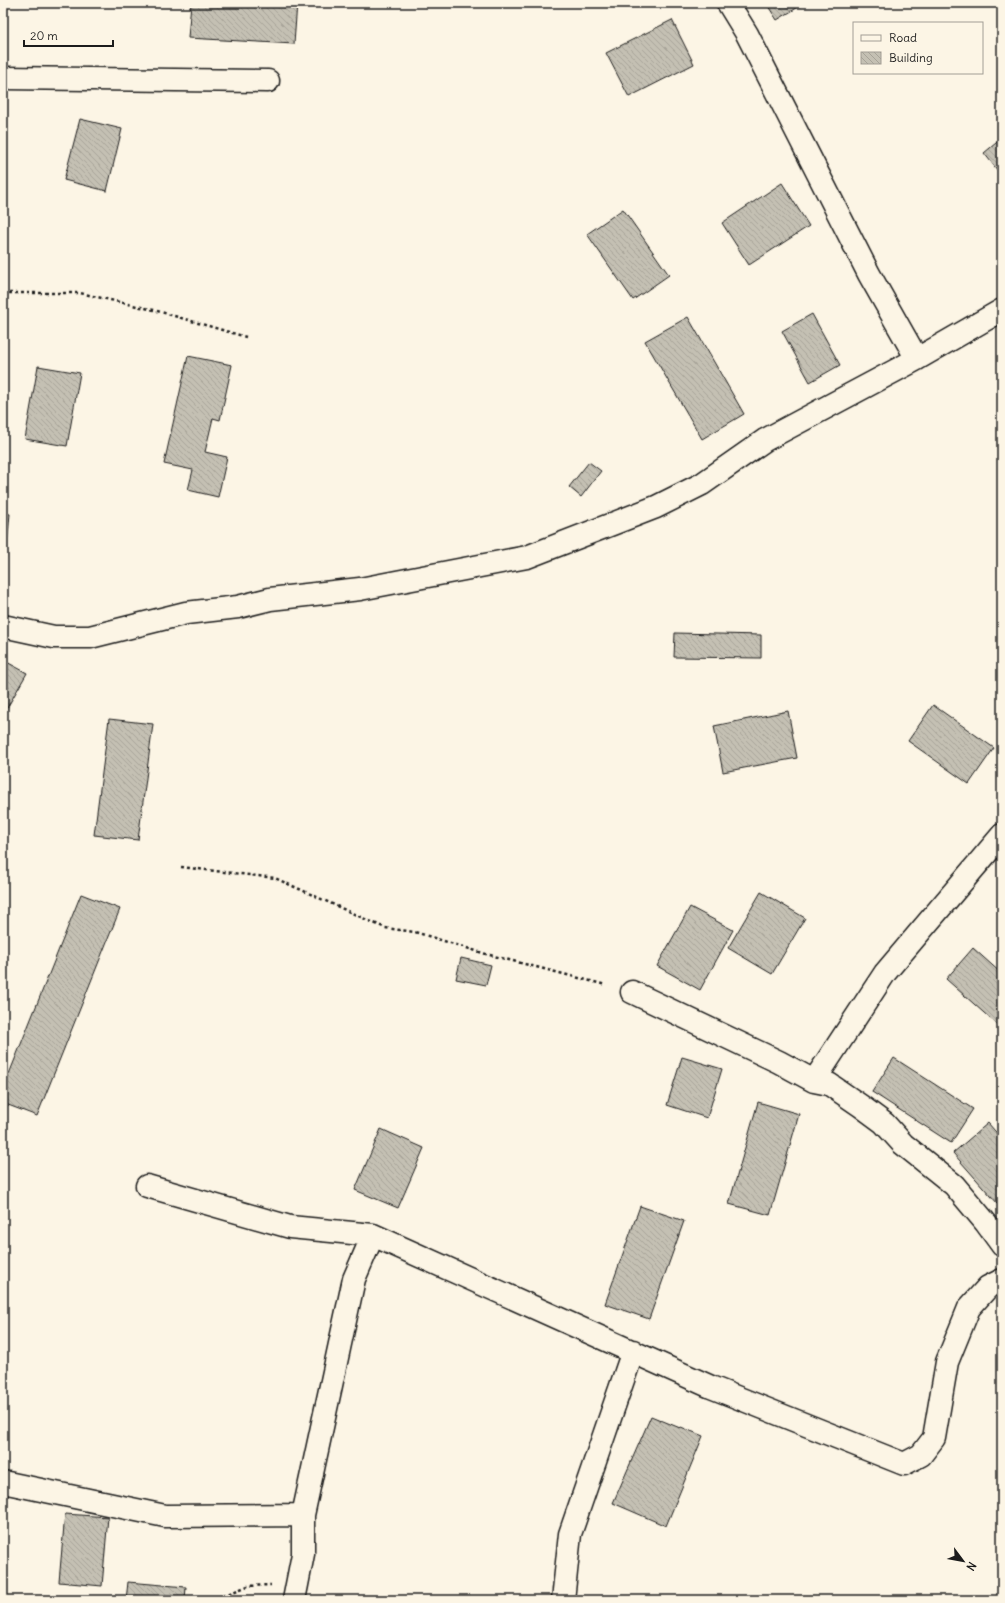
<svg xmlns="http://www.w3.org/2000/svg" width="1005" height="1603" font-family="Delius,sans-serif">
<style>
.building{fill:url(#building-back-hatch);stroke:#1c1c1c}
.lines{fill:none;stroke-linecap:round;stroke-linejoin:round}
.minor-casing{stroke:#1c1c1c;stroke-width:25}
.path{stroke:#1c1c1c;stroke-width:2.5;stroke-dasharray:3 3;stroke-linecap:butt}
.minor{stroke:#fcf5e5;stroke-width:22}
</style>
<defs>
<pattern id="building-back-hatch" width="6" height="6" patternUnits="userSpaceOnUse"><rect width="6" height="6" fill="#c4c0b3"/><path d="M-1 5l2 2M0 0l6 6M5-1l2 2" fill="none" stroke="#a8a499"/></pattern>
</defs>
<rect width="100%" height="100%" fill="#fcf5e5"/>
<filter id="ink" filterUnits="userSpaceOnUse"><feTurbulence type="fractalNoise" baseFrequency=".025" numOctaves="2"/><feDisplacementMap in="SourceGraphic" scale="8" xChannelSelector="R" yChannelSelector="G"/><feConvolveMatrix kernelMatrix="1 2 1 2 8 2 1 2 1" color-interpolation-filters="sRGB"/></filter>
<g filter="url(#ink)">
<path class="building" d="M191,3h106l-3,41 -106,-6z
M766,3h39l-28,17z
M672,20l22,44 -65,33 -23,-44z
M80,119l42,10 -15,62 -43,-11z
M1002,138v38l-18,-23z
M782,183l27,43 -60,39 -27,-42z
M623,209l46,66 -36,25 -46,-66z
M812,314l28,51 -30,17 -28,-51z
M688,317l56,97 -42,25 -57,-98z
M188,356l44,9 -12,55 -7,-2 -8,34 22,5 -9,40 -30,-7 5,-20 -29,-6z
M38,366l42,7 -13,73 -42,-7z
M589,462l12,9 -20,26 -12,-10z
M3,513l7,1 -7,71z
M675,633l86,2v23l-87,-1z
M3,660l24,13 -24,42z
M933,705l61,43 -25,36 -61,-43z
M788,711l9,47 -74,14 -9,-46z
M109,719l44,5 -15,116 -44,-5z
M761,892l44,26 -33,56 -44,-26z
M81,894l39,15 -83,207 -34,-13v-14z
M690,907l43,23 -33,60 -43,-24z
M973,948l29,26v55l-56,-50z
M461,958l30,7 -5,20 -30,-6z
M682,1057l40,12 -15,49 -40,-13z
M894,1058l79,51 -22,34 -79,-51z
M758,1102l41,12 -29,101 -41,-11z
M988,1123l14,16v62l-4,3 -45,-51z
M381,1129l43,19 -26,60 -43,-18z
M640,1206l44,15 -35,98 -44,-15z
M651,1416l29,12 1,-1 22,9 -37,90 -53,-23z
M65,1514l43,3 -6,69 -43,-4z
M128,1582l58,5 -1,13h-59z"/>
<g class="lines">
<g class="minor-casing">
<path id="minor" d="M728,3l19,31 122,240 48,85
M3,78l265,3
M3,626l51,11h36l96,-24 52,-6 32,-8 90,-10 167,-32 129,-50 46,-23 63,-44 152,-81 85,-49
M632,992l147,70 35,19 15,3 32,22 23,17 19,21 51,41 32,38 16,22
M814,1081l71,-108 117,-138
M147,1186l143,41 83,8
M3,1482l162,34 138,-1 51,-236 19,-44 338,152 193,77 17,-9 13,-17 13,-76 22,-54 19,-21 14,-7
M294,1600l9,-46v-39
M563,1600l7,-66 63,-183"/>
</g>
<path class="path" d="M3,293h77l74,17 92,27
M181,867l94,11 110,50 30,4 71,22 120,31
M212,1600l36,-14 23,-1"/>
<use href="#minor" class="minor"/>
</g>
</g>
<rect width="1005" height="1603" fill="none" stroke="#fcf5e5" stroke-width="16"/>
<rect x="8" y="8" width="989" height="1587" fill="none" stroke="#1c1c1c" stroke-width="1.5" filter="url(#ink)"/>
<rect x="853" y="22" width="130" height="52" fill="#fcf5e5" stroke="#a29e95"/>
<rect x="861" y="35" width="20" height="6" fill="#fcf5e5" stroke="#a29e95"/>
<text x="889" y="42" font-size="12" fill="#1c1c1c">Road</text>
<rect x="861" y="52" width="20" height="12" fill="url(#building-back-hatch)" stroke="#a29e95"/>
<text x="889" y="62" font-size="12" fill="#1c1c1c">Building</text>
<g transform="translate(963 1561) rotate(122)" stroke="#fcf5e5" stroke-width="3" paint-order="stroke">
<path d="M0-3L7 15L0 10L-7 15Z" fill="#1c1c1c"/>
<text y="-6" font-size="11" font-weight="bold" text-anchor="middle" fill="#1c1c1c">N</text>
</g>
<path d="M24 40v6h89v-6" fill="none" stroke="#1c1c1c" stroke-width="2"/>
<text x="30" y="40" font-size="12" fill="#1c1c1c" stroke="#fcf5e5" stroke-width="3" paint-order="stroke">20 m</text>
</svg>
